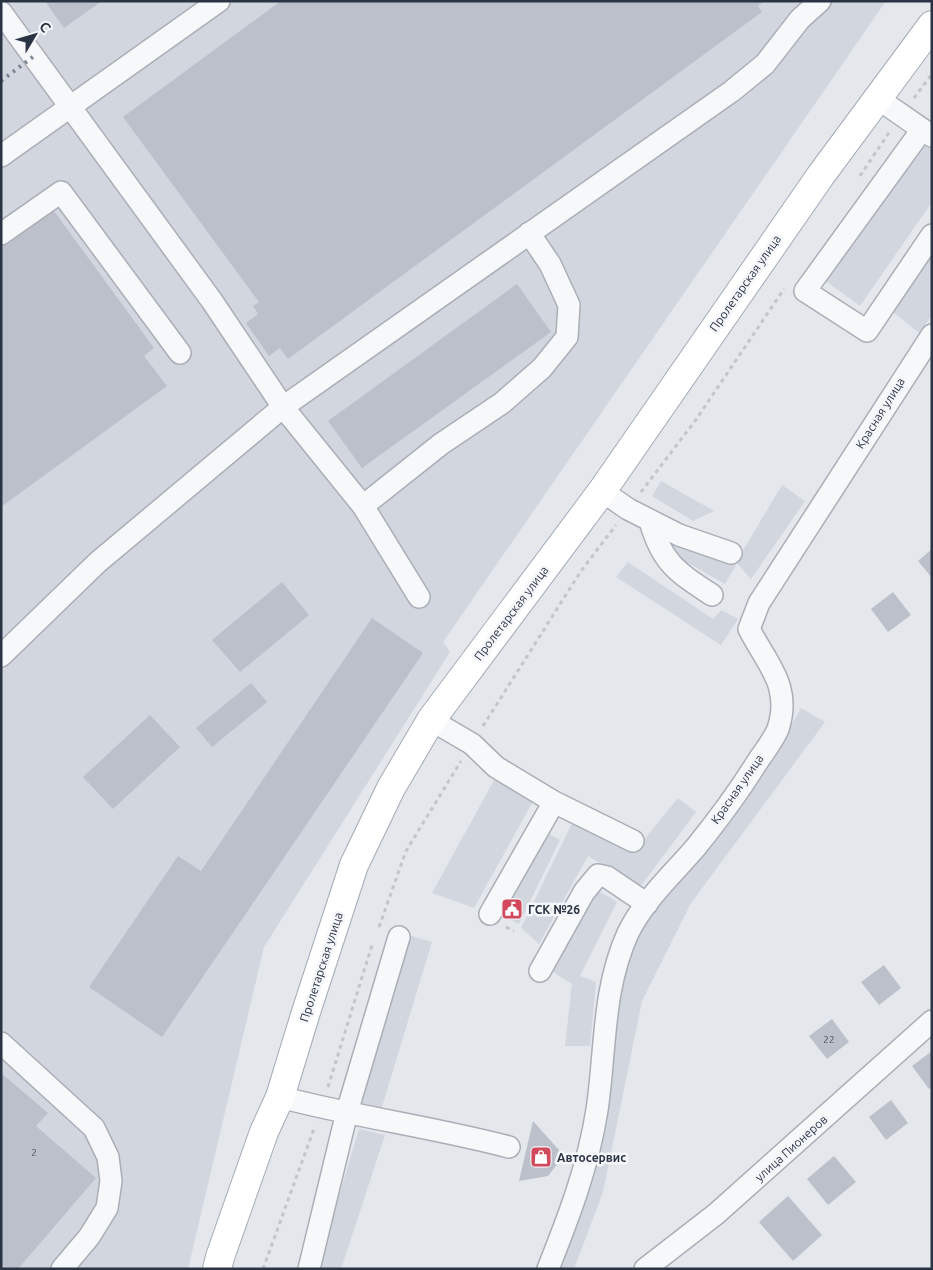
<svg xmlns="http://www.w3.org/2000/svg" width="933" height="1270" font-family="Ubuntu,sans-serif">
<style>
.built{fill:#d2d6de}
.building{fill:#bbc0ca}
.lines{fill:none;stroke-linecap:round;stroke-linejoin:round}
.minor-casing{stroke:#a9aeb7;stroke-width:24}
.major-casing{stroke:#a3abb8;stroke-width:30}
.path{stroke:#c2c5cb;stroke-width:3;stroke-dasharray:4 4;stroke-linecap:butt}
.minor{stroke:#f7f8fa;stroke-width:21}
.major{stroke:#fff;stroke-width:28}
.rail{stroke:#7d8696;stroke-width:4;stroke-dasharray:2.5 5;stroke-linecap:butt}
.labels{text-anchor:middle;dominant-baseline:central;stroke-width:5;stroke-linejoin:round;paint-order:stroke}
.number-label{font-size:10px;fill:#4f5766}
.street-label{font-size:12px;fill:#2b3445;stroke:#f4f6f9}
.poi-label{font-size:12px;font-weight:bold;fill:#2b3445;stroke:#f4f6f9;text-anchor:start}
</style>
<rect width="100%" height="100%" fill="#e4e7ec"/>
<path class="built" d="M1,1h885l-443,641 7,10 -186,295 -76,322h-187z
M923,140l9,6v56l-72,104 -37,-27z
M932,244v71l-13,18 -31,-25z
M661,481l53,30 -21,10 -41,-25z
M782,485l23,16 -54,78 -15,-17z
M677,539l59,26 -11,19 -53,-30z
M628,562l85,57 8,-9 17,9 -17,26 -105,-68z
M801,708l24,14 -134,181 -49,98 -39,191 -29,77h-18l61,-274 22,-64 130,-165z
M498,773l38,23 -62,112 -42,-15z
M678,798l18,14 -56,75 -52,-31 -49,88 -18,-16 54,-111 60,34z
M542,830l18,10 -41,84 -23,-12z
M597,890l20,12 -37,74 16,6 -6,64h-25l7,-62 -19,-12z
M408,935l24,7 -51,168 -26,-6z
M359,1129l26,6 -44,134h-24z"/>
<path class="building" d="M45,1h57l-38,27z
M281,1h483l-6,5 4,6 -474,347 -8,-11 -11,8 -23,-33 12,-9 -5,-8 6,-4 -136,-185z
M51,207l103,141 -10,8 23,30 -166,121v-264z
M517,284l34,48 -189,136 -34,-47z
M932,549v29l-14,-17z
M282,582l27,33 -69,57 -28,-32z
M893,592l18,23 -23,17 -17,-23z
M372,618l51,35 -261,384 -73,-50 89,-131 23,15z
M251,683l16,19 -55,45 -16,-19z
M150,715l30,32 -67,62 -30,-32z
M884,965l17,23 -22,17 -18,-23z
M832,1019l17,23 -22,17 -18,-23z
M932,1051v36l-3,2 -17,-23z
M1,1073l47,40 -12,13 60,52 -78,91h-17z
M891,1100l17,23 -22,17 -17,-23z
M533,1121l26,29 -1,13 -10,13 -29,5z
M834,1156l22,26 -28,23 -21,-26z
M788,1196l34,39 -29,26 -34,-39z"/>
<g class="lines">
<g class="minor-casing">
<path id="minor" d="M1,12l211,289 71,106 80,99 56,91
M877,98l55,38
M921,131l-116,160 62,40 65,-96
M1,156l218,-155
M1,234l60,-42 119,161
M602,491l26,18 51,26 52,18
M363,506l78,-62 61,-41 40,-35 25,-31 2,-32 -19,-41 -21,-31
M650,521c12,42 27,51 62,74
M1,656l97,-94 185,-155 449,-316 33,-27 35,-45 20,-18
M431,720l41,24 24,23 58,35 79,39
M490,914l64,-112
M540,971l44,-79 14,-17 9,2 40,27
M1,1043l93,85 14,29 3,24 -4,27 -18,29 -27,32
M280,1097c76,20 153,30 229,50
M309,1269l38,-157 52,-175
M548,1269c21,-53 40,-102 49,-159 9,-60 5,-120 31,-177 16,-33 45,-59 68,-86 21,-26 42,-54 60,-83 7,-11 17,-23 22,-35 14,-43 -11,-65 -29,-100l10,-26 173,-268
M645,1269l71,-55 216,-193"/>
</g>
<g class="major-casing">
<path id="major" d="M217,1269l3,-12 44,-125 16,-35 26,-85 48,-147 37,-77 40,-68 171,-229 219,-316 111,-150"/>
</g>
<path class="path" d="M914,98l18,-24
M860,176l30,-45
M641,492l54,-71 89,-132
M483,726l98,-155 35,-46
M379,927l27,-76 55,-90
M506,927l8,4
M328,1087l44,-142
M263,1269l52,-143"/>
<use href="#minor" class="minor"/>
<use href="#major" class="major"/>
<path class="rail" d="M1,81l33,-25"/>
</g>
<defs>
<g id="civic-square" transform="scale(1.125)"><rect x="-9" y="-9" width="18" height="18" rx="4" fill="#d1495b" stroke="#f4f6f9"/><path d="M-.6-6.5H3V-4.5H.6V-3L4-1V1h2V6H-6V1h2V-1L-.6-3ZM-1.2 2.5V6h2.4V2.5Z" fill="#fff"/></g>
<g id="shop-square" transform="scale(1.125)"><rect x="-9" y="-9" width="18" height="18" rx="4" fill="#d1495b" stroke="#f4f6f9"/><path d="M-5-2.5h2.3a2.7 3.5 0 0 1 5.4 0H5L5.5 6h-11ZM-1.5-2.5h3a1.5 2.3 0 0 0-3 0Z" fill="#fff"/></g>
</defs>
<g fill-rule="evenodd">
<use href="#civic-square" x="512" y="909"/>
<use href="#shop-square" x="541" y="1157"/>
</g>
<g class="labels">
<g class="number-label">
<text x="829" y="1039">22</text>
<text x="34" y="1152">2</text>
</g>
<g class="street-label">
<text transform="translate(745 283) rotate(-55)">Пролетарская улица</text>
<text transform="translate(880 413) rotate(-58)">Красная улица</text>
<text transform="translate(511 613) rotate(-53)">Пролетарская улица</text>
<text transform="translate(737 789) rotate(-55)">Красная улица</text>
<text transform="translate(321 967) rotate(-72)">Пролетарская улица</text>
<text transform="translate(791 1148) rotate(-42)">улица Пионеров</text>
</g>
<g class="poi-label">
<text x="528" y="909">ГСК №26</text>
<text x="557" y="1157">Автосервис</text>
</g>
</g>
<rect width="933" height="1270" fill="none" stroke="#2b3445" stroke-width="5"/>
<g transform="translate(35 35) rotate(52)" stroke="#f4f6f9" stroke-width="4" paint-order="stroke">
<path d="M0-4L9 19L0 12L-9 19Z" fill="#2b3445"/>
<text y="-8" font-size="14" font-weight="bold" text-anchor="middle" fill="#2b3445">С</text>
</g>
</svg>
